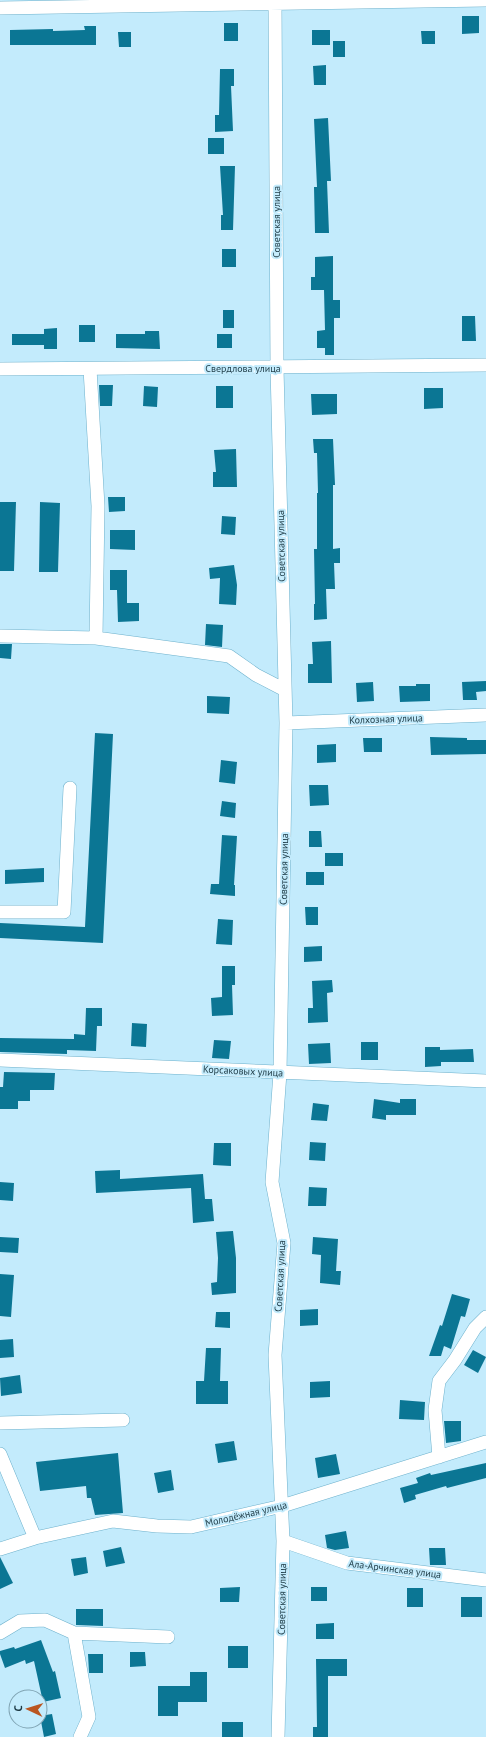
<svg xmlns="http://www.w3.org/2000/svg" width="486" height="1737" font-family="'PT Sans',sans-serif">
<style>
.building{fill:#0b7694}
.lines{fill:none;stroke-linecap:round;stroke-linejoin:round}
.minor-casing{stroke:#6db1cc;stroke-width:14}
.minor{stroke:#fff;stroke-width:13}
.labels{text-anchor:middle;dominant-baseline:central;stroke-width:4;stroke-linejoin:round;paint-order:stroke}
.street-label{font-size:10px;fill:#1f3c47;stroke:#c3ebfc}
</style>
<rect width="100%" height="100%" fill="#c3ebfc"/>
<path class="building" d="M462,16h17v17l-17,1z
M224,23h14v18h-14z
M84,26h12v19h-86v-15l43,-1v2l32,-1z
M312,30h18v15h-18z
M421,31h14v13h-13z
M118,32h13v15h-12z
M333,41h12v16h-12z
M326,65v20h-12l-1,-19z
M220,69h14v17h-3l2,45 -18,1v-17h4z
M328,118l3,63h-4l2,52h-14l-1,-46h3l-3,-68z
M208,138h16v16h-16z
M220,166h15l-2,64h-12v-15h2z
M222,249h14v18h-14z
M333,256v44h7v18h-6v37h-9v-7h-8v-17l8,-1 -1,-40h-13v-13h4v-20z
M223,310h11v18h-11z
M462,316h13l1,25h-14z
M79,325h16v17h-16z
M57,328v21h-13v-4h-32v-11h32v-5z
M145,331h14l1,18 -44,-1v-14h29z
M217,334h15v14h-15z
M99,385h14l-1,21h-12z
M144,386l14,1 -1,20 -14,-1z
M216,386h17v22h-17z
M424,388h19v20l-19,1z
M311,394h26v20l-25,1z
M313,439h20l2,46h-2v64l7,-1v15h-6l1,26h-9l1,30 -13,1v-16h1l-1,-55h3v-56h1l-1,-40h-3z
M236,449l1,38h-24v-15h3l-2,-22z
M108,497h17v14l-16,1z
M0,502h16l-2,69h-14z
M40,502l20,1 -2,69h-19z
M222,516l14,1 -1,18 -14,-1z
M110,530h25v20l-25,-1z
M234,565l3,20 -1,20 -17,-1 1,-26 -10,1 -1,-11z
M110,570h17v33h12v18l-21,1 -1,-32h-7z
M206,624l17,1 -1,22 -17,-2z
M331,641l1,42h-24v-19h5l-1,-22z
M0,644h12l-1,15 -11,-1z
M486,681v10l-10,1 1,8h-14l-1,-18z
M373,682l1,19 -17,1 -1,-19z
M416,684h14v17l-30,1 -1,-16h17z
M207,696l23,1 -1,17 -22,-1z
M95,733l18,1 -10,209 -103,-5v-15l85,4z
M430,737l37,1v2h19v14l-55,1z
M363,738h19v14h-18z
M336,744v18l-19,1v-18z
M221,760l16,2 -2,22 -16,-2z
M309,785h19l1,20 -19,1z
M222,801l14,2 -1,15 -15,-2z
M309,831h12l1,16h-13z
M222,835l15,1 -3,49h1v11l-25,-2 1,-10h8z
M325,853h18v13h-18z
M44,868v14l-39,2v-14z
M306,872h18v13h-18z
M305,907h13v18h-12z
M218,919l15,1 -1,25 -16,-1z
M322,946v15l-18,1v-15z
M222,966h13v19h-3l1,30 -21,1 -1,-18 11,-1z
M332,980l1,12 -6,1 1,29 -20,1v-15h5l-1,-27z
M86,1008h16v18h-5l-1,25 -29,-1v4l-67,-2v-14l74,1v-5l11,1z
M132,1023l15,1 -1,23 -15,-1z
M214,1040l17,1 -2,18 -17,-1z
M361,1042h17v18h-17z
M330,1043l1,20 -22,1 -1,-20z
M425,1047h15v3l33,-1 1,13h-33v4l-16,1z
M4,1072l51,1 -1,17h-24v11h-12v8h-18v-22h3z
M374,1099l26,4v-4h16v16h-30v5l-14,-2z
M313,1103l16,2 -2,16 -16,-1z
M310,1142l16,1 -1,18 -16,-1z
M214,1143h17v23l-18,-1z
M120,1170v9l83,-5 2,25h7l2,22 -21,2 -2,-35 -95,5 -1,-22z
M0,1182l14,1 -1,18 -13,-1z
M309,1187l18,1 -1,18h-18z
M233,1231l3,27v35l-24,2 -1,-12 6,-1 1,-24 -2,-26z
M0,1237l19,1 -1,15 -18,-1z
M313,1237l25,2 -2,32h5l-1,14 -20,-2 1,-28 -9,-1z
M0,1274l14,1 -3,42 -11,-1z
M452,1294l18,5 -5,18 -4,-1 -10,33 -7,-3 -3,10h-12l11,-31 2,1z
M318,1309v16l-18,1v-16z
M216,1312h14v16l-15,-1z
M13,1339l1,18 -14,1v-18z
M206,1348h15l-1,33h8v23h-32v-23h8z
M473,1350l13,7 -8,16 -14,-8z
M20,1375l2,18 -21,3 -1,-18z
M330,1381v16l-20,1v-16z
M400,1400l25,2 -1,18 -25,-1z
M444,1421h17v20l-15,2z
M234,1441l3,19 -19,3 -3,-19z
M118,1453l5,60 -28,2 -4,-17h-4l-1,-12 -46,5 -4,-29z
M336,1454l4,20 -22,4 -3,-20z
M486,1463v15l-39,10 -1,-2 -31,9 1,4 -12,4 -4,-15 18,-5 -2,-5 14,-5 1,2z
M171,1470l3,20 -16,3 -4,-20z
M346,1531l3,17 -14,2 -8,-2 -2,-13z
M121,1547l4,16 -19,4 -3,-16z
M429,1548h16l1,17h-16z
M0,1557l13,26 -13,6z
M86,1557l2,16 -14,3 -3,-17z
M240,1587l-1,15h-19v-14z
M311,1587h16v14h-16z
M407,1588h16v19h-16z
M461,1597h21v20h-21z
M76,1609h27v17l-27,-1z
M334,1623v16h-18v-15z
M41,1640l12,32 2,-1 6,27 -18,4 -9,-41 -8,3 -1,-4 -20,8 -5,-14v-3l14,-4 1,2z
M228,1646h20v22h-20z
M130,1652h15l1,14 -16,1z
M88,1654h15v19h-14z
M316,1659h31v17h-19v61h-15v-10h4z
M190,1672h17v30h-29v14h-20v-30h32z
M52,1714l4,20 -12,3 -4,-21z
M222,1722h21v15h-21z"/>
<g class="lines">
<g class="minor-casing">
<path id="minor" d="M275,0l2,368 9,355 -6,350 -8,109 12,61 -9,112 8,186 -5,196
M0,8l486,-8
M0,369l486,-4
M90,369l8,137 -2,132
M0,636l96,2 133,18 27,19 29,15
M286,723l200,-8
M0,912h64l6,-124
M0,1060l486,21
M0,1423l123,-3
M0,1454l35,84
M439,1457l-4,-47 4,-29 16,-21 20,-32 11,-11
M283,1541l64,22 139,17
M0,1549l35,-11 78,-17 44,5 34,1 91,-21 204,-64
M0,1633l20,-12 25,-1 29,13 15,84 -9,20
M74,1633l94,4"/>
</g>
<use href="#minor" class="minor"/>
</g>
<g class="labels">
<g class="street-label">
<text transform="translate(276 222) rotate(-90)">Советская улица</text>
<text x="243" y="368">Свердлова улица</text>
<text transform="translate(281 546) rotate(-91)">Советская улица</text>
<text transform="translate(386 719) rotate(-2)">Колхозная улица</text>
<text transform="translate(284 869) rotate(-89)">Советская улица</text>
<text transform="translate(243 1071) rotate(3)">Корсаковых улица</text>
<text transform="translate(280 1276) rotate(-87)">Советская улица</text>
<text transform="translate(246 1514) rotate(-13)">Молодёжная улица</text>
<text transform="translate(395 1569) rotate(7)">Ала-Арчинская улица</text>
<text transform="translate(282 1599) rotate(-89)">Советская улица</text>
</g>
</g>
<g transform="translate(28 1709) rotate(274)"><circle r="19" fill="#c3ebfc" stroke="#81a5b4"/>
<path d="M0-3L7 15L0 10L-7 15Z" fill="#ba5621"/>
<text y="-6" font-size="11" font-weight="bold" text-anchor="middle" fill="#1f3c47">С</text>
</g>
</svg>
